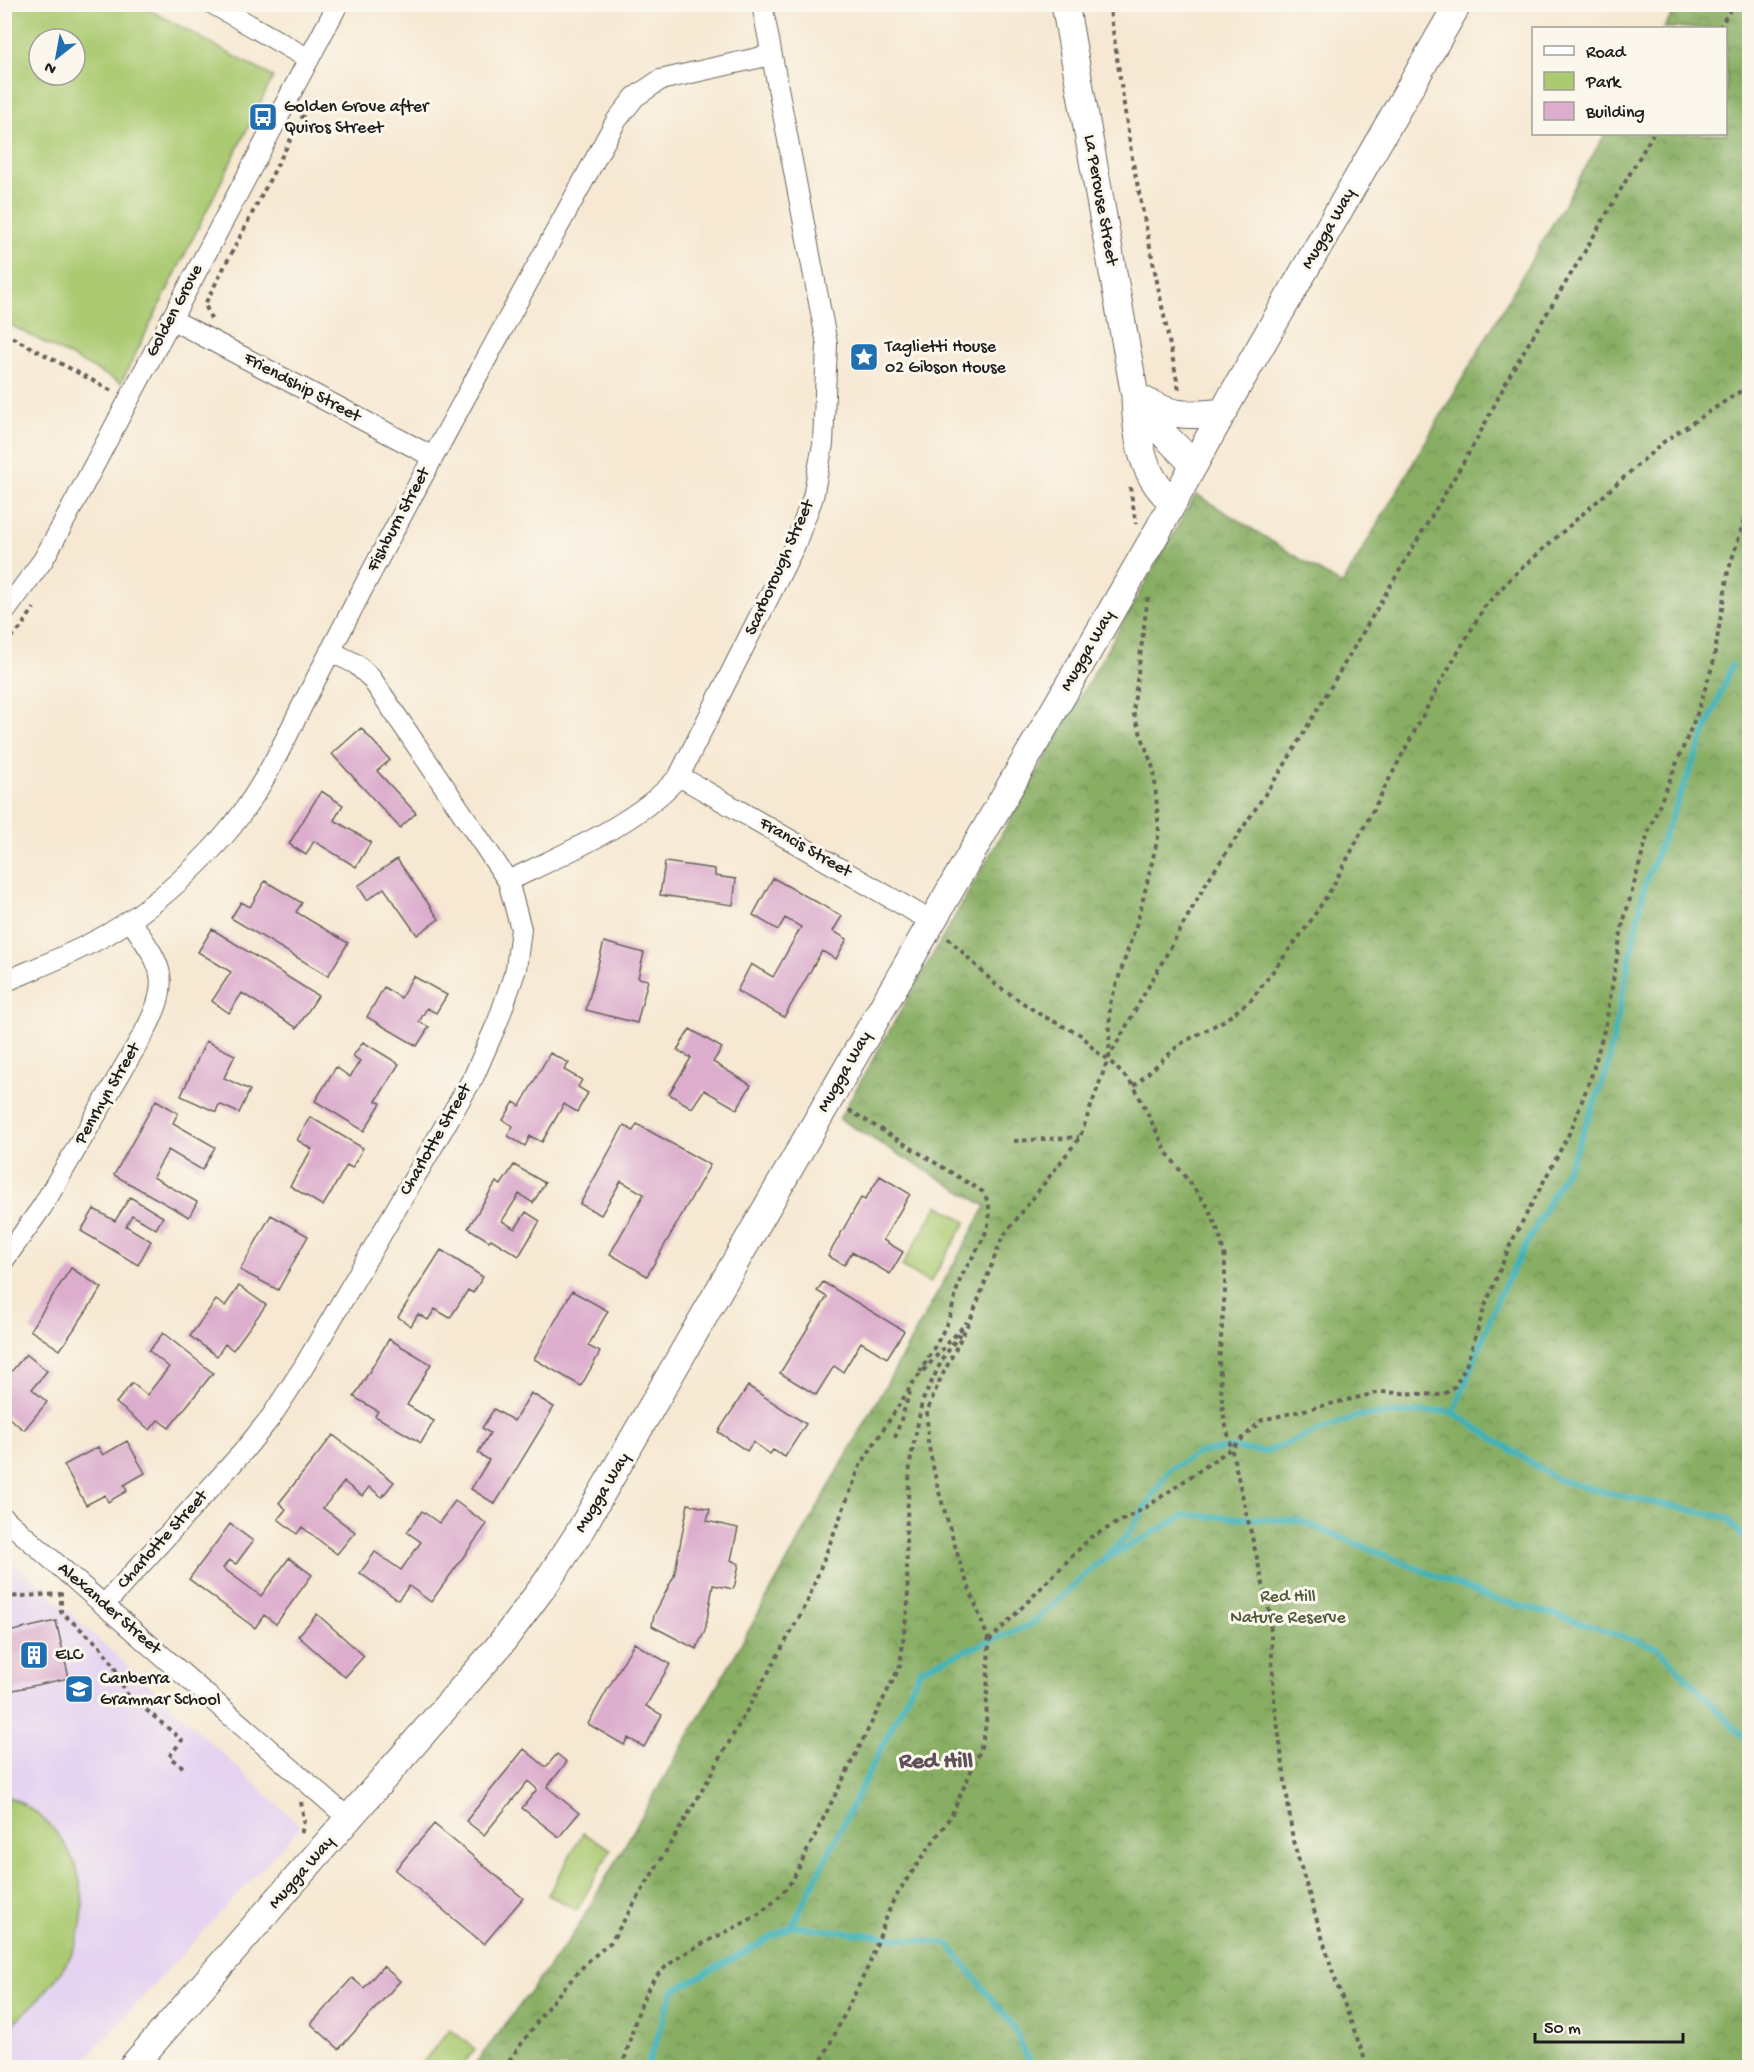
<svg xmlns="http://www.w3.org/2000/svg" width="1754" height="2072" font-family="'Gochi Hand',sans-serif">
<style>
.built{fill:#e5d3f1}
.green{fill:#abca72;stroke:#647347;stroke-width:1.5;fill-rule:evenodd}
.forest{fill:url(#forest-crowns);stroke:#526540;stroke-width:1.5}
.lines{fill:none;stroke-linecap:round;stroke-linejoin:round}
.stream{stroke:#41b2b8;stroke-width:6}
.building{fill:#dcadcd}
.street-casing{stroke:#68635c;stroke-width:22}
.secondary-casing{stroke:#68635c;stroke-width:29}
.path{stroke:#68635c;stroke-width:4;stroke-dasharray:4.5 4.5;stroke-linecap:butt}
.street{stroke:#fff;stroke-width:20}
.secondary{stroke:#fff;stroke-width:27}
.labels{text-anchor:middle;dominant-baseline:central;stroke-width:6;stroke-linejoin:round;paint-order:stroke}
.poi-label{font-size:18px;fill:#1c1c1c;stroke:#fbf7ec;text-anchor:start}
.street-label{font-size:18px;fill:#1c1c1c;stroke:#fbf7ec}
.park-label{font-size:18px;fill:#4e593a;stroke:#fbf7ec}
.district-label{font-size:24px;font-weight:bold;fill:#5f4f5a;stroke:#fbf7ec}
</style>
<defs>
<pattern id="forest-crowns" width="20" height="18" patternUnits="userSpaceOnUse" patternTransform="scale(1.5)"><rect width="20" height="18" fill="#88ae64"/><path d="M2 6a3 3 0 1 1 6 0M12 15a3 3 0 1 1 6 0" fill="none" stroke="#6e8d52"/></pattern>
</defs>
<rect width="100%" height="100%" fill="#fbf7ec"/>
<filter id="ink" filterUnits="userSpaceOnUse"><feTurbulence type="fractalNoise" baseFrequency=".0167" numOctaves="2"/><feDisplacementMap in="SourceGraphic" scale="12" xChannelSelector="R" yChannelSelector="G"/><feConvolveMatrix kernelMatrix="1 2 1 2 8 2 1 2 1" color-interpolation-filters="sRGB"/></filter>
<filter id="wash" filterUnits="userSpaceOnUse"><feTurbulence type="fractalNoise" baseFrequency=".008" numOctaves="4" result="noise"/><feDisplacementMap in="SourceGraphic" scale="24" xChannelSelector="R" yChannelSelector="G"/><feGaussianBlur stdDeviation="1.35" result="paint"/><feColorMatrix in="noise" values="0 0 0 0 0 0 0 0 0 0 0 0 0 0 0 0 0 1.4 0 .05"/><feComposite in="paint" operator="in"/></filter>
<g filter="url(#wash)">
<rect width="100%" height="100%" fill="#f6e8d2"/>
<path class="built" d="M4,1552l297,274 -223,241h-73z"/>
<path class="green" d="M4,5h137l132,72 -152,306 -116,-61zM39,39h36v36h-36z
M938,1205l28,17 -36,61 -28,-17z
M4,1795c58,22 93,85 73,146 -11,32 -45,69 -72,88z
M583,1833l28,16 -34,61 -29,-15z
M450,2029l25,20 -14,18h-42z"/>
<path class="forest" d="M1678,5h72l-1,2062h-1276l100,-132 162,-280 251,-449 -147,-87 357,-625 146,91 263,-451h121v-106h-62z"/>
<g class="lines">
<path class="stream" d="M1454,1413l45,-117 74,-139 33,-83 39,-190 87,-219
M1106,1556l21,-20 43,-67 30,-17 32,-4 33,4 93,-36 85,-5 11,2 104,67 59,15 111,23 22,28
M792,1926l129,-257 111,-45 65,-60 88,-49 116,6 189,77 66,17 102,33 92,96
M647,2068l26,-77 119,-65 156,18 64,80 20,44"/>
</g>
<g id="blocks">
<path class="building" d="M361,728l29,32 -13,11 39,42 -16,15 -68,-74z
M321,791l22,14 -9,15 37,22 -15,25 -42,-26 -8,14 -17,-11z
M397,859l42,60 -22,16 -33,-47 -17,12 -9,-14z
M665,862l50,7v7l21,3 -3,26 -73,-10z
M773,878l69,38 -9,15 14,8 -11,20 -14,-8 -38,66 -47,-26 14,-27 22,13 28,-50 -16,-9 -7,12 -25,-15z
M265,881l37,22 -6,9 52,31 -20,33 -97,-58 10,-16 9,5z
M212,929l106,67 -21,32 -55,-35 -13,20 -17,-12 19,-29 -33,-20z
M604,942l40,11 -6,25 10,2 -11,43 -51,-13z
M413,976l34,19 -11,18 -9,-5 -8,14 10,5 -12,19 -50,-29 17,-30 17,11z
M690,1029l32,19 -9,14 38,23 -14,24 -33,-19 -12,18 -23,-14 22,-36 -14,-8z
M206,1041l29,14 -11,23 26,12 -11,23 -20,-9 -3,8 -35,-16z
M363,1042l36,22 -23,37 5,2 -17,28 -49,-30 21,-34 14,10 10,-16 -7,-5z
M550,1053l19,10 -5,7 18,10 -4,7 10,6 -11,19 -13,-8 -22,38 -12,-6 -5,10 -17,-10 5,-10 -10,-6 11,-18 6,4z
M156,1100l22,13 -5,10 42,24 -13,23 -34,-20 -15,27 44,25 -8,15 -75,-42z
M310,1117l53,31 -11,20 -5,-3 -24,41 -33,-20 22,-37 -15,-9z
M637,1124l73,41 -63,111 -37,-22 34,-60 -23,-13 -20,34 -21,-11 44,-79 9,6z
M514,1165l31,18 -12,20 -14,-9 -17,27 13,8 11,-17 14,9 -21,35 -28,-17 -2,2 -21,-13 28,-46 5,3z
M880,1176l30,18 -27,46 20,12 -13,22 -38,-22 -8,13 -16,-9 33,-58 4,2z
M130,1197l33,20 -7,12 -24,-14 -6,11 25,15 -13,24 -57,-34 13,-22 21,12z
M271,1215l37,21 -30,54 -38,-20z
M441,1250l42,27 -10,16 -5,-3 -18,28 -15,-9 -7,11 -10,-6 -7,12 -13,-9z
M71,1268l31,20 -42,62 -30,-20z
M823,1282l81,49 -17,27 -26,-16 -18,30 -9,-6 -18,29 -36,-22 47,-76 -10,-6z
M239,1286l27,19 -33,45 -8,-6 -8,12 -27,-20 26,-36 9,6z
M572,1291l36,20 -20,35 12,6 -19,34 -47,-27z
M163,1333l50,40 -44,55 -11,-8 -8,10 -34,-27 16,-20 15,12 22,-28 -20,-16z
M389,1339l42,25 -24,41 27,16 -13,22 -46,-27 3,-5 -24,-14z
M26,1354l21,17 -15,18 15,13 -23,28 -20,-16v-48l7,6z
M748,1386l58,38 -21,33 -12,-7 -3,4 -17,-12 -6,9 -29,-19z
M531,1393l23,14 -59,97 -24,-15 18,-29 -11,-7 12,-20 -8,-5 12,-19 20,12z
M333,1435l61,47 -12,15 -13,-10 -7,9 -18,-14 -21,26 32,24 -18,22 -35,-27 -5,7 -19,-15 8,-10 -7,-6z
M127,1441l18,32 -21,12 3,6 -19,11 -3,-7 -19,10 -22,-40 34,-18 5,8z
M455,1501l32,23 -56,78 -22,-16 -11,14 -38,-27 15,-21 26,18 20,-28 -14,-10 15,-21 17,12z
M688,1504l22,5 -3,12 31,7 -7,32 8,4 -4,20 -2,5 -20,-4 -8,46 -9,18 -44,-23 2,-11 20,-39z
M230,1524l23,17 -17,23 -7,-4 -6,8 38,28 28,-38 23,17 -36,49 -12,-9 -9,13 -66,-49z
M317,1614l47,42 -19,21 -47,-41z
M56,1621l13,57 -65,14v-59z
M634,1643l36,21 -24,42 16,9 -18,32 -16,-9 -4,7 -36,-21z
M524,1749l22,18 11,-13 10,8 -20,25 32,26 -20,24 -37,-29 15,-19 -9,-8 -44,54 -18,-14z
M434,1824l89,74 -39,46 -89,-74z
M383,1966l17,15 -61,68 -28,-25 41,-46 12,10z"/>
</g>
</g>
<g filter="url(#ink)">
<use href="#blocks" fill-opacity="0" stroke="#68635c" stroke-width="1.5"/>
<g class="lines">
<g class="street-casing">
<path id="street" d="M213,4l96,55
M171,319l262,138
M4,613l39,-53 20,-36 275,-520
M679,776l252,145
M508,881c54,-26 132,-59 171,-105l116,-231 18,-48 10,-53 4,-100 -65,-340
M4,982c35,-15 71,-29 104,-48 43,-25 83,-61 116,-98 34,-39 55,-84 78,-130 20,-39 40,-77 60,-116 83,-157 169,-313 254,-469l19,-24 25,-17 111,-25
M4,1260l38,-53 102,-174c29,-55 18,-66 -14,-113
M4,1518l345,301
M104,1605l138,-152 29,-36 32,-49 171,-292 24,-55 18,-52 5,-40 -13,-48 -137,-203 -15,-14 -26,-13"/>
</g>
<g class="secondary-casing">
<path id="secondary" d="M1065,4l70,392c1,39 6,80 38,106
M1135,396c38,20 46,21 89,16
M1137,400l20,27 37,38
M131,2068l368,-422 47,-63 31,-47 580,-1004 76,-138 225,-390"/>
</g>
<path class="path" d="M1109,4l23,154 47,232
M1719,28l15,-24
M211,319l-6,-15 104,-200
M4,333l108,58
M1130,487l6,37
M4,643l16,-14 14,-21
M948,938l47,46 46,31 42,21 12,15 13,8 26,27 33,67 41,54 11,26 6,25v33l-6,71 4,51 47,201 4,84 19,143 40,132 35,95
M1109,1058l1,-54 29,-88 20,-83 -5,-62 -21,-59 15,-117
M1134,1086l46,-42 45,-24 26,-20 57,-75 24,-37 108,-205 45,-77 28,-30 153,-136 84,-55
M849,1110l134,82c20,32 -11,60 -23,88 -4,11 -6,24 -10,35 -7,20 -20,39 -30,57
M1014,1141l65,-4
M895,1438l15,-46
M4,1597l57,-3v18l38,33 14,19 13,29 56,47 -13,17 14,10
M989,1641l102,-104 54,-29 87,-60 30,-28 119,-28 62,3 12,-9 11,-20 19,-60 25,-61 61,-115 21,-56 14,-51 16,-96 27,-97 48,-116 16,-50 15,-92 22,-70
M301,1802l3,18 -3,16
M504,2068l46,-64 37,-42 24,-20 84,-139 111,-198 54,-139 55,-86 52,-58
M622,2068c8,-26 16,-66 31,-87 21,-31 78,-47 108,-69 13,-9 23,-20 32,-33l107,-213 8,-64 -2,-66 4,-73 12,-61 20,-42 21,-31
M818,2068l51,-103 22,-60 12,-20 48,-69 29,-65 6,-26 3,-84 -27,-72 -24,-80 -10,-46 -1,-32 12,-29 33,-66 30,-78 78,-101 28,-78 100,-179 76,-114 192,-325 37,-72 72,-118 68,-117"/>
<use href="#street" class="street"/>
<use href="#secondary" class="secondary"/>
</g>
</g>
<defs>
<g id="bus-square" transform="scale(1.5)"><rect x="-9" y="-9" width="18" height="18" rx="4" fill="#1f6fb2" stroke="#fbf7ec"/><path d="M-5-6H5V4H4V6H2V4H-2V6H-4V4H-5ZM-3.5-4V0h7V-4ZM-3.5 1.2v1.5H-2V1.2ZM2 1.2v1.5H3.5V1.2Z" fill="#fff"/></g>
<g id="sight-square" transform="scale(1.5)"><rect x="-9" y="-9" width="18" height="18" rx="4" fill="#1f6fb2" stroke="#fbf7ec"/><path d="M0-6L1.8-2.2L6-1.7L2.9 1.2L3.7 5.4L0 3.3L-3.7 5.4L-2.9 1.2L-6-1.7L-1.8-2.2Z" fill="#fff"/></g>
<g id="building-square" transform="scale(1.5)"><rect x="-9" y="-9" width="18" height="18" rx="4" fill="#1f6fb2" stroke="#fbf7ec"/><path d="M-4-6H4V6H1V3H-1V6H-4ZM-2.5-4.3h1.7v1.8h-1.7ZM.8-4.3h1.7v1.8H.8ZM-2.5-1h1.7V.8h-1.7ZM.8-1h1.7V.8H.8Z" fill="#fff"/></g>
<g id="school-square" transform="scale(1.5)"><rect x="-9" y="-9" width="18" height="18" rx="4" fill="#1f6fb2" stroke="#fbf7ec"/><path d="M0-5L7-2L0 1L-7-2ZM-4 1L0 2.5L4 1V4Q0 6-4 4Z" fill="#fff"/></g>
</defs>
<g fill-rule="evenodd">
<use href="#bus-square" x="263" y="117"/>
<use href="#sight-square" x="864" y="357"/>
<use href="#building-square" x="34" y="1655"/>
<use href="#school-square" x="79" y="1689"/>
</g>
<g class="labels">
<g class="poi-label">
<text x="284" y="107">Golden Grove after<tspan x="284" dy="21">Quiros Street</tspan></text>
<text x="885" y="347">Taglietti House<tspan x="885" dy="21">02 Gibson House</tspan></text>
<text x="55" y="1655">ELC</text>
<text x="100" y="1679">Canberra<tspan x="100" dy="21">Grammar School</tspan></text>
</g>
<g class="street-label">
<text transform="translate(1100 200) rotate(80)">La Perouse Street</text>
<text transform="translate(1329 229) rotate(-60)">Mugga Way</text>
<text transform="translate(175 311) rotate(-62)">Golden Grove</text>
<text transform="translate(302 388) rotate(28)">Friendship Street</text>
<text transform="translate(399 520) rotate(-62)">Fishburn Street</text>
<text transform="translate(780 568) rotate(-66)">Scarborough Street</text>
<text transform="translate(1088 651) rotate(-60)">Mugga Way</text>
<text transform="translate(805 848) rotate(30)">Francis Street</text>
<text transform="translate(845 1072) rotate(-60)">Mugga Way</text>
<text transform="translate(108 1094) rotate(-60)">Penrhyn Street</text>
<text transform="translate(436 1140) rotate(-60)">Charlotte Street</text>
<text transform="translate(603 1493) rotate(-59)">Mugga Way</text>
<text transform="translate(163 1540) rotate(-48)">Charlotte Street</text>
<text transform="translate(109 1609) rotate(41)">Alexander Street</text>
<text transform="translate(302 1873) rotate(-49)">Mugga Way</text>
</g>
<g class="park-label">
<text x="1288" y="1597">Red Hill<tspan x="1288" dy="21">Nature Reserve</tspan></text>
</g>
<g class="district-label">
<text x="936" y="1762">Red Hill</text>
</g>
</g>
<rect width="1754" height="2072" fill="none" stroke="#fbf7ec" stroke-width="24"/>
<rect x="1532" y="27" width="195" height="108" fill="#fbf7ec" stroke="#a29f99" stroke-width="1.5"/>
<rect x="1544" y="46" width="30" height="9" fill="#ffffff" stroke="#a29f99" stroke-width="1.5"/>
<text x="1586" y="57" font-size="18" fill="#1c1c1c">Road</text>
<rect x="1544" y="72" width="30" height="18" fill="#abca72" stroke="#a29f99" stroke-width="1.5"/>
<text x="1586" y="87" font-size="18" fill="#1c1c1c">Park</text>
<rect x="1544" y="102" width="30" height="18" fill="#dcadcd" stroke="#a29f99" stroke-width="1.5"/>
<text x="1586" y="117" font-size="18" fill="#1c1c1c">Building</text>
<g transform="translate(57 57) rotate(211)"><circle r="28" fill="#fbf7ec" stroke="#a29f99" stroke-width="1.5"/>
<path d="M0-4.5L10 22L0 15L-10 22Z" fill="#1f6fb2"/>
<text y="-9" font-size="16" font-weight="bold" text-anchor="middle" fill="#1c1c1c">N</text>
</g>
<path d="M1535 2033v9h148v-9" fill="none" stroke="#1c1c1c" stroke-width="3"/>
<text x="1544" y="2033" font-size="18" fill="#1c1c1c" stroke="#fbf7ec" stroke-width="4.5" paint-order="stroke">50 m</text>
</svg>
